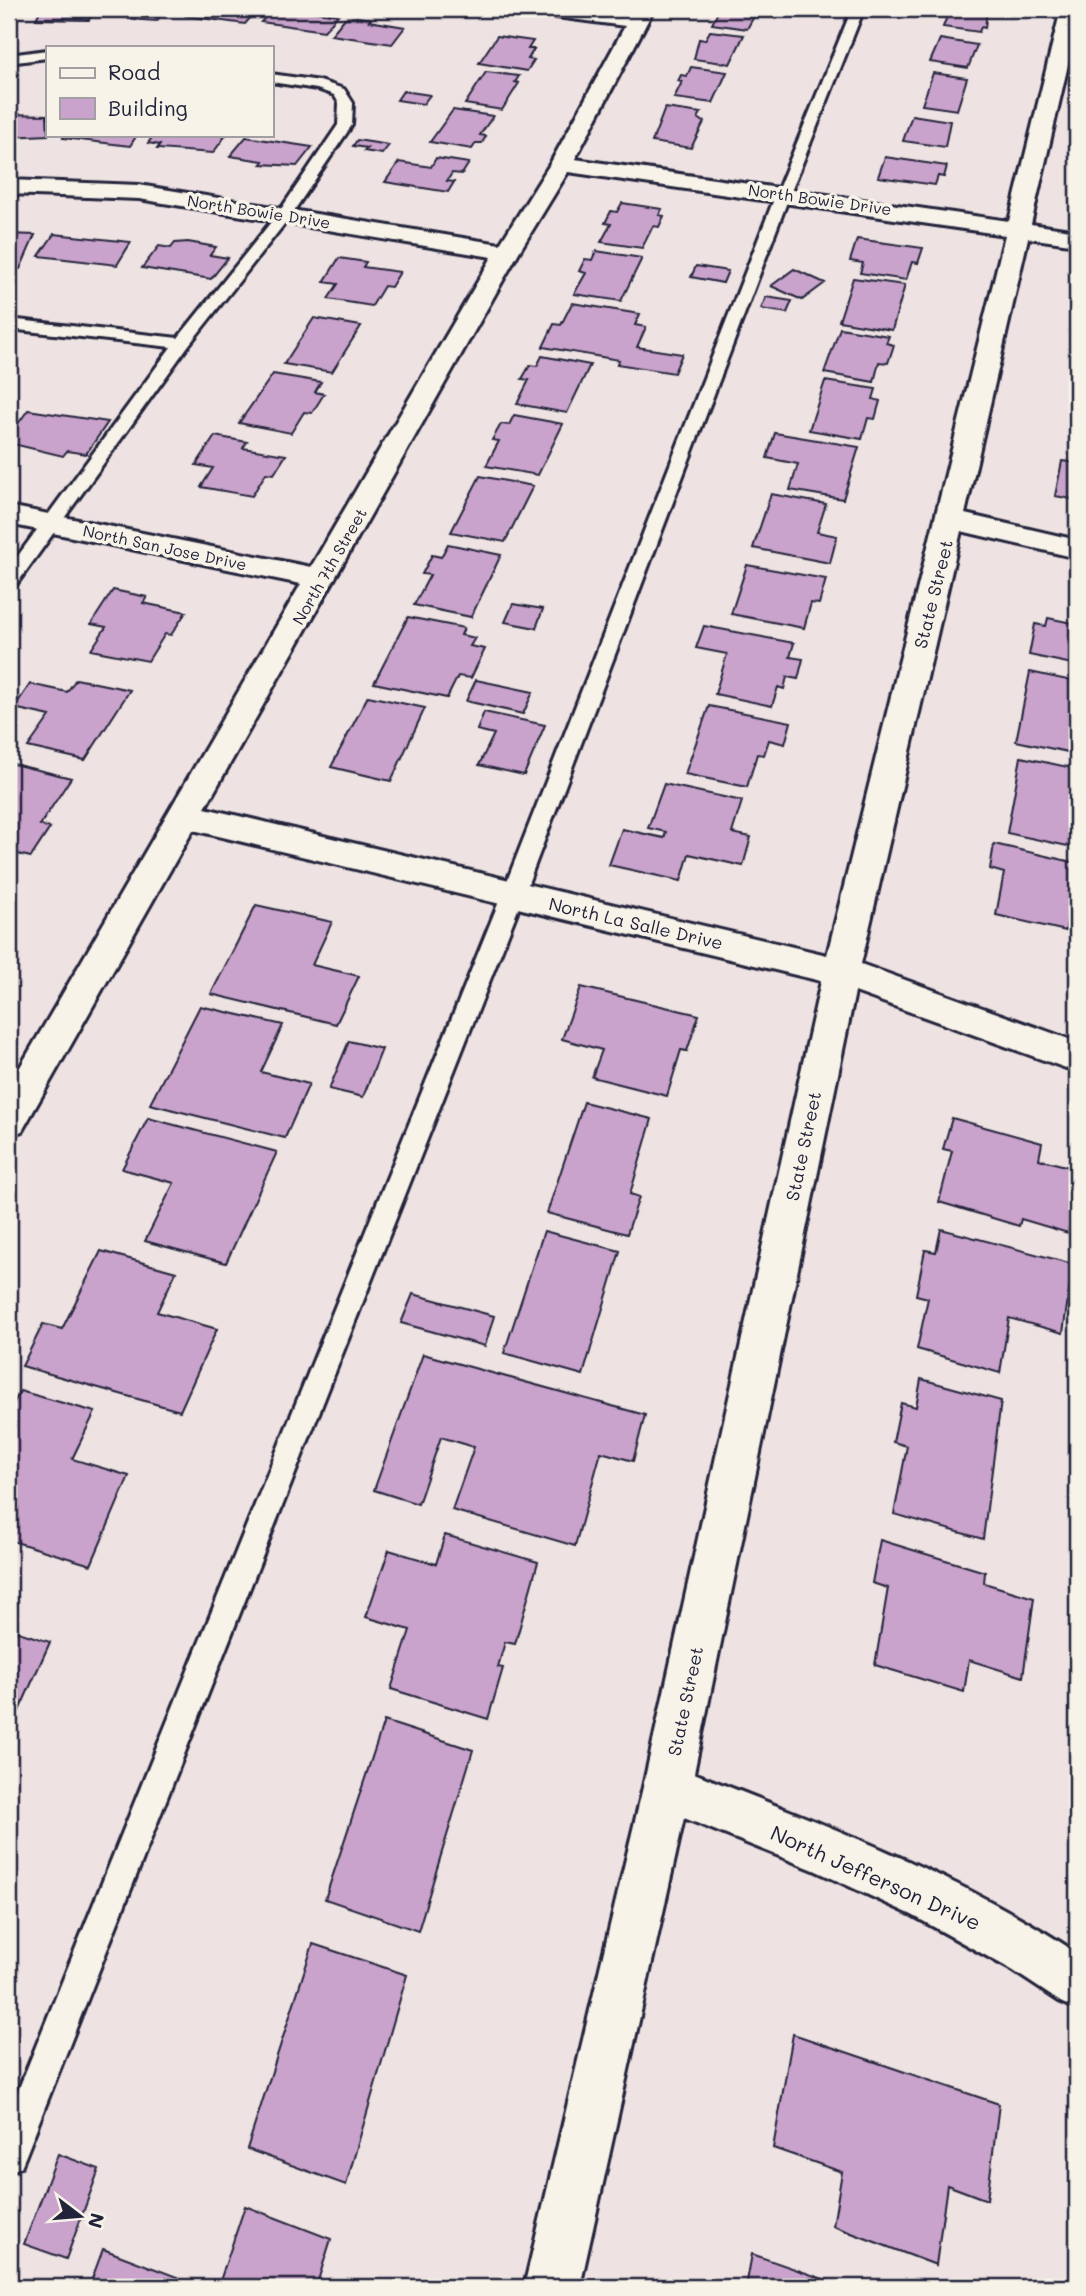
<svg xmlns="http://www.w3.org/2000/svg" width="1086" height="2296" font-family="Mali,sans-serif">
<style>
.building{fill:#c9a3cb;stroke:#22223b;stroke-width:2}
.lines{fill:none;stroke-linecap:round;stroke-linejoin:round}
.service-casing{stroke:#22223b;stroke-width:6}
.minor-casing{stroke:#22223b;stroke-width:6}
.service{fill:#f7f3e8;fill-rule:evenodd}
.minor{fill:#f7f3e8;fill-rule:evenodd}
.labels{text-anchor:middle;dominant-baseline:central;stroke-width:7;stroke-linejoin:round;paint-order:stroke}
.far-street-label{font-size:16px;fill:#22223b;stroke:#f7f3e8}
.street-label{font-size:18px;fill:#22223b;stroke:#f7f3e8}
.near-street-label{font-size:21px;fill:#22223b;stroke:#f7f3e8}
</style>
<rect width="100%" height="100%" fill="#eee3e2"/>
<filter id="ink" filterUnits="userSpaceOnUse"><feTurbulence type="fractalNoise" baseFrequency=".0143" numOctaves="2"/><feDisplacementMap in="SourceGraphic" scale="14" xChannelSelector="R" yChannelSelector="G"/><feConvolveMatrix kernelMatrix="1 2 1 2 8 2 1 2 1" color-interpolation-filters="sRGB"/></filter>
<g filter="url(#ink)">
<path class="building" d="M41,9h54l-6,11 -53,-1z
M119,9h52l-2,4 -7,-1 -5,9 -28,-2 6,-9z
M193,9h65l-13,15 -59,-8z
M273,9h21l44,6 -14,16 -63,-9z
M715,9h43l-11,20 -35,-5 7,-14z
M950,9l37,1 -2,18 -4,-1 -2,5 -36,-5z
M357,17l14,2 -2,2 36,6 -13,17 -61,-9 14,-17z
M710,31l34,4 -14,29 -36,-5 5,-20 6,1z
M497,36l36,5 -5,8h6l-6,10 6,1 -7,11 -48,-8z
M940,39l37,6 -9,23 -38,-6z
M691,67l36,5 -14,31 -39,-5 8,-16 -4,-1 3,-6 6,1z
M486,72l33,4 -4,6 4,1 -17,27 -37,-6z
M933,73l34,5 -10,32 -35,-5z
M403,91l27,4 -7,9 -26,-4z
M665,108l36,5 -3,5 6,4 -13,26 -39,-6z
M453,110l40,6 -13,19 6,1 -4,7h-6l-4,6 -42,-7z
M9,114l38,1 1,20 -39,2z
M912,115l38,6 -5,26 -42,-6z
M65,135h72l-7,11 -67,-8z
M154,135h72l-13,18 -56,-4 3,-4 -12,-2z
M246,137l66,10 -15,19 -36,-2 2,-3 -33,-5z
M357,140l32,5 -7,9 -18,-3 3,-3 -14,-2z
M885,157l62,9 -3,11 -6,-1 -3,9 -57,-8z
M436,158l33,5 -7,11 -10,-1 -5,8 7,1 -6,10 -63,-10 14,-20 32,5z
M622,203l40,6 -3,6 5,1 -5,11 -6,-1 -11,22 -41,-6 10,-18 -6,-1 6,-12 6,1z
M9,234l26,1 -15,34 -11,-1z
M54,234l77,8 -14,23 -78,-9z
M857,239l66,9 -5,15 -6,-1 -6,18 -46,-7 3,-10 -13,-2z
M188,242l28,5 -6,8 18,3 -17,21 -69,-11 17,-22 12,2 4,-5z
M596,251l46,7 -21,43 -47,-7 12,-21 -7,-2 6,-12 7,1z
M339,258l27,4 -3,5 37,5 -9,15 -7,-1 -12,20 -44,-7 10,-15 -14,-2z
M696,266l32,5 -5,12 -32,-6z
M794,269l31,14 -23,17 -31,-14z
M853,278l52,7 -13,45 -53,-9z
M766,297l26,4 -5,12 -26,-4z
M572,303l68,11 -5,11 11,2 -9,20 45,7 -8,19 -57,-9 2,-4 -76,-13 11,-23 7,1z
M314,318l47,8 -29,46 -48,-8z
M840,328l49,8 -3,7 8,2 -6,18 -9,-1 -5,20 -50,-9z
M542,356l48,9 -23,48 -50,-9 12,-24 -7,-1 8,-14 7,1z
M273,374l48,8 -6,10 9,2 -12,19 -8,-1 -13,21 -52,-10z
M825,381l51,8 -3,10 7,2 -5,18 -7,-1 -6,21 -53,-9z
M28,410l80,12 -22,32 -19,-3 -4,5 -54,-13v-7z
M514,415l49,9 -25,51 -52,-9 13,-25 -7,-1 9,-16 8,1z
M775,433l84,14 -16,52 -53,-9 8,-26 -31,-6z
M215,436l32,6 -4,6 43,7 -12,19 -8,-1 -14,23 -51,-9 12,-19 -17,-3z
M1062,461l15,2v37l-22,-4z
M480,476l53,10 -28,56 -54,-10z
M771,494l55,10 -9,28 20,4 -7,27 -77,-15z
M448,544l53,11 -30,62 -57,-12 16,-30 -8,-1 10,-19 9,2z
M747,565l79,14 -7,25 -8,-1 -7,25 -73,-14z
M113,590l34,7 -4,6 43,9 -15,23 -6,-1 -17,27 -57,-11 15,-23 -15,-3z
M513,604l30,5 -7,19 -31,-6z
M408,617l56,11 -3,7 14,3 -5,8 15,3 -14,29 -13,-2 -11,22 -73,-15z
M1048,618l29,6v41l-48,-10 6,-31 11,2z
M704,626l90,17 -4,14 13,2 -5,20 -11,-2 -3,12 -6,-2 -6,19 -57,-12 12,-40 -31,-6z
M1030,672l47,10v72l-61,-13z
M76,679l54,11 -45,70 -57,-13 22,-31 -36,-8 16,-24 37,8z
M476,680l57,12 -10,22 -57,-13z
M368,696l57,12 -34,73 -60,-14z
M709,706l82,16 -6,22 -16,-4 -5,15 -7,-1 -10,33 -62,-13z
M484,712l61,13 -21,50 -45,-10 15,-31 -17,-4z
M1021,757l56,12v79l-70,-15z
M9,763l62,15 -31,47 10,3 -19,29 -22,-5z
M664,784l78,17 -10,32 19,4 -8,29 -54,-12 -8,27 -72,-16 13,-36 42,9 2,-6 -18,-4z
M994,844l83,19v51l-9,-2 -2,19 -70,-16 8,-42 -14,-4z
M256,905l76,17 -20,43 47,11 -23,48 -125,-30z
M581,987l118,28 -12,36 -6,-1 -14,46 -75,-19 10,-27 -40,-11z
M200,1006l83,19 -22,47 48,12 -24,54 -135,-34z
M349,1041l33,8 -19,48 -34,-8z
M584,1102l68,17 -22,75 9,3 -12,37 -80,-21z
M148,1118l129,34 -51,111 -81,-22 29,-58 -52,-14z
M952,1118l90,25 -3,16 38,10 -9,64 -47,-14 -2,7 -80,-24 13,-51 -9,-2z
M941,1229l132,35 -10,69 -54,-15 -9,55 -83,-24 11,-51 -12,-3 9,-45 11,2z
M544,1231l76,20 -37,124 -79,-22z
M101,1251l75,21 -19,40 60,17 -37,82 -158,-45 21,-42 19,5z
M413,1294l81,22 -9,30 -84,-23z
M423,1354l222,61 -12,46 -32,-9 -26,94 -123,-36 22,-63 -33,-10 -23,67 -44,-14z
M921,1379l80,22 -18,138 -89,-25 13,-68 -14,-4 8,-39 15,4z
M20,1391l75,21 -23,47 57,17 -38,89 -82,-25v-128z
M445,1535l93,27 -23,82 -10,-2 -7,25 5,1 -15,51 -97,-30 19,-59 -44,-13 23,-67 47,14z
M880,1540l105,32 -1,11 50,15 -11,79 -54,-17 -5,32 -89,-27 13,-77 -16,-5z
M9,1629l41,13 -41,91z
M384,1721l89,29 -55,181 -93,-32z
M313,1944l94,31 -61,210 -99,-36z
M793,2034l206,70 -12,96 -40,-15 -11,80 -103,-39 9,-54 -69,-24z
M58,2154l41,15 -33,90 -42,-15z
M245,2206l86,33 -15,48h-98z
M103,2249l74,28 -3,10h-85z
M752,2254l94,33h-100z"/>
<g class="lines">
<g class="service-casing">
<path id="service" d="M852,9h12l-74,185 -266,700 -498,1261 -5,12 -12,5v-59l493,-1219 274,-700z
M47,50v8l-38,5v-8z
M271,74l49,7 24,8 9,14 -1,22 -63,93 -101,128 -172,239 -7,2v-19l162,-221 -162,-18v-10l169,19 101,-126 59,-87 1,-22 -5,-8 -17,-6 -46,-7z"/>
</g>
<g class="minor-casing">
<path id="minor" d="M531,9h57l43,5 3,-5h20l-79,150 434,62 52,-212h16v17l-46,198 46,7v14l-49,-7 -63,276 112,26v18l-116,-27 -100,433 216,78v30l-222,-80 -161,781c131,52 265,101 383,180v56l-18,-8 -47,-31 -100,-55 -98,-45 -130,-52 -104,469h-56l119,-500 178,-806 -628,-151 -171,301 -13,5v-50l292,-502 -292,-60v-18l302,61 181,-310 -353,-58 -130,-5v-14l130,5 361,59 50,-80 75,-138 -84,-11zM568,172l437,63 -178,720 -622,-147 314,-556z"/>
</g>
<use href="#service" class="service"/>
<use href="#minor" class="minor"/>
</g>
</g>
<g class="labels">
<g class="far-street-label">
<text transform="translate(820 199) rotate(8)">North Bowie Drive</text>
<text transform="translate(259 211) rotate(9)">North Bowie Drive</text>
<text transform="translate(165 547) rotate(12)">North San Jose Drive</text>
<text transform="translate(329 566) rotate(-60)">North 7th Street</text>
</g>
<g class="street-label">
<text transform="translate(933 594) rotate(-76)">State Street</text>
<text transform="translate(636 923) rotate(13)">North La Salle Drive</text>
<text transform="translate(803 1146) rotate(-78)">State Street</text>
<text transform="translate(685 1701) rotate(-78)">State Street</text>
</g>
<g class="near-street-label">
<text transform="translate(876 1877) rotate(24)">North Jefferson Drive</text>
</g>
</g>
<rect width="1086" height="2296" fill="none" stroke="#f7f3e8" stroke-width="35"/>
<rect x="18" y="18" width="1051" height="2261" fill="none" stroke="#22223b" stroke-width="2.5" filter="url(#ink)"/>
<rect x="46" y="46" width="228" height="91" fill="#f7f3e8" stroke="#a29fa3" stroke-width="2"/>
<rect x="60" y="68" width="35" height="10" fill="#f7f3e8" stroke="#a29fa3" stroke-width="2"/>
<text x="108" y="80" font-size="21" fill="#22223b">Road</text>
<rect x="60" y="98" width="35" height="21" fill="#c9a3cb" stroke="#a29fa3" stroke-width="2"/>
<text x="108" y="116" font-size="21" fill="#22223b">Building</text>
<g transform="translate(80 2216) rotate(106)" stroke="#f7f3e8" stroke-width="5" paint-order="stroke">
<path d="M0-5L12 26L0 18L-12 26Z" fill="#22223b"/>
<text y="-10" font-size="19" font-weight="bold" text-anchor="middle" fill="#22223b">N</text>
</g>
</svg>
